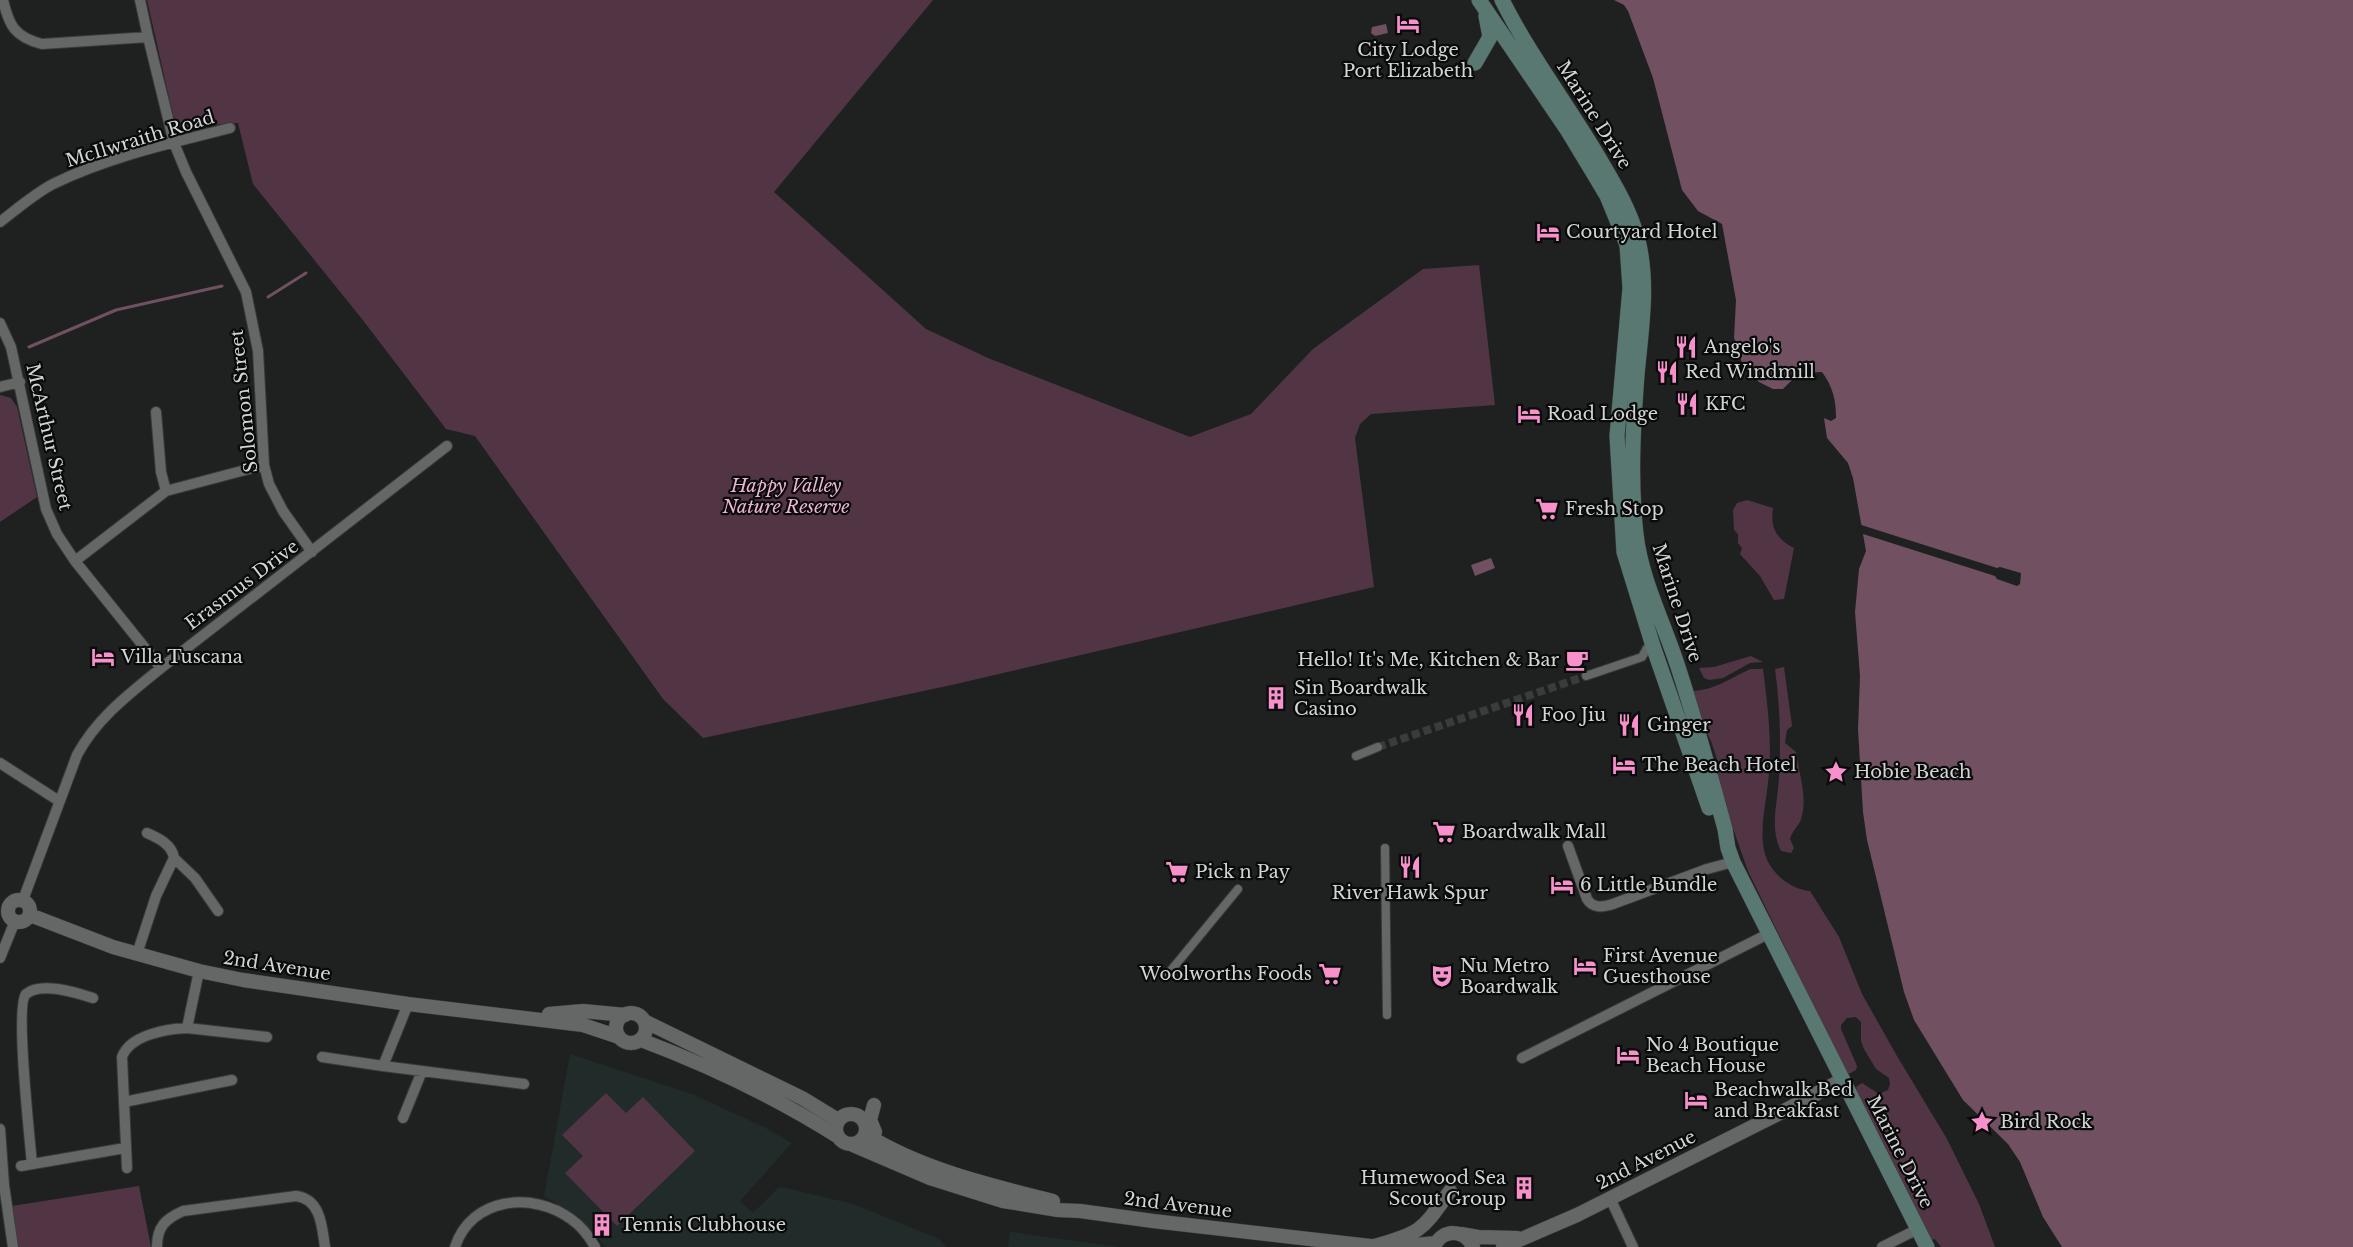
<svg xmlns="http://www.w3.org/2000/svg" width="2353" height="1247" font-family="'Libre Baskerville',serif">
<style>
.built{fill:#212b29}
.green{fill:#523545}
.water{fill:#705061}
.pier{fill:#1e2120}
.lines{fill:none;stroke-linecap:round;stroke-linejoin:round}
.stream{stroke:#705061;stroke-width:3}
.pedestrian-tunnel{stroke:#393c3b;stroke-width:8;stroke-dasharray:8 4;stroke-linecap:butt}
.pedestrian-casing{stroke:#393b3b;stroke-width:10}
.minor-casing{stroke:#393b3b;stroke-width:12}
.tertiary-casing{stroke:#393b3b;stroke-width:15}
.secondary-casing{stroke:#393b3b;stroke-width:16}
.pedestrian{stroke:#646766;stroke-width:8}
.minor{stroke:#646766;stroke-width:10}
.tertiary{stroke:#646766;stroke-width:14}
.secondary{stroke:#597871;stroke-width:15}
.labels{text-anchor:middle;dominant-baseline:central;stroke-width:4.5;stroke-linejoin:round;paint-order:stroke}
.poi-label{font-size:18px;fill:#d3d5d5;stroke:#090a0a;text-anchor:start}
.street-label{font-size:18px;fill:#d3d5d5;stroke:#090a0a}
.park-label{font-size:18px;font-style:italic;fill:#efb4d3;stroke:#090a0a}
</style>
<rect width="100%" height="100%" fill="#1e2120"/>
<path class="built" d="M570,1054l122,40 74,34 26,15 -52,58 13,12 25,-25h8l67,16 79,32 8,4 6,7h-340l-27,-30 -35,-21z
M1010,1232h1l109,15h-112z"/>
<path class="green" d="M147,0h786l-159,192 152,137 62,29 202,79 61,-23 62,-65 110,-80 56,-4 16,140 -124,9 -11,10 -5,14 19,149 -418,97 -253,54 -40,-39 -188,-263 -29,-7 -84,-110 -109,-135 -15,-61 -62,5z
M0,395l11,3 6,9 20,90 -37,25z
M1747,500l26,8c-3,19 3,31 21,40l-10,51 -10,1 -14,-24 -20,-22 2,-6 -4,-5v-9l-4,-4 -1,-20 4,-7z
M1751,656l12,6 -13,1 -27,15 -14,2 -5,-2 -5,-10 15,-1z
M1784,667l8,59 -5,4 -2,13 11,9c3,22 12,46 5,67 -2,7 -8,10 -11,20l4,9 -3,5 -10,-2c-12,-23 -3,-49 -2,-74 2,-36 1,-73 -4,-108z
M1751,669h12c4,33 9,69 6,102 -1,25 -10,54 -5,79 4,21 25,39 46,41l29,46 23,57 35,62 50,83 32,65 16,43h-54l-6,-8 -3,1 -74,-144 -2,-9 6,-4 17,11 9,-4 2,-6 -1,-6 -13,-9 -12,-20 -3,-8v-19l-5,-5 -9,1 -6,7v4l16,37 -1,4 -9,5 -99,-204 -30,-85v-24l-7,-21 -25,-50c28,1 41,-12 65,-22z
M606,1093l20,20 17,-16 52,54 -78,75 -52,-53 18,-17 -21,-21z
M139,1186l12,61h-133l-6,-41z"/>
<path class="water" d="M1614,0h739v1247h-291l-19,-30 -23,-55 -12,-18 -45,-44 -49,-80 -10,-28 -37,-152 -4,-28 -5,-83 2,-53 -5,-64 4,-43 7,-18 -13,-73 -5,-15 -21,-25 -3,-20 7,3 5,-3c0,-18 -3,-31 -14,-46l-23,1 -16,16h-10l-14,-7 -15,-13 -10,-31 2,-38 -14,-76 -24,-13 -16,-21 -29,-112 -25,-67 -4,-6z
M1386,24l2,9 -13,3 -4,-3 1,-6z
M1491,558l4,10 -20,8 -4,-11z"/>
<path class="pier" d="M1858,524l139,44 3,-1 21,6 -1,11 -3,2 -20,-7 -2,-3 -135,-43z"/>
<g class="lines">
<path class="stream" d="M268,297l38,-24
M29,347l87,-37 106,-24"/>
<path class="pedestrian-tunnel" d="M1378,747l208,-71"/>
<g class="pedestrian-casing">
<path id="pedestrian" d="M1586,676l56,-19 5,-9 6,-2
M1356,756l22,-9
M1385,848l2,167
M1168,974l70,-85"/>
</g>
<g class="minor-casing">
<path id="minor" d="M3,0c6,26 12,37 39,44l106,-7 -8,-37
M148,37l26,106 12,29 60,120 12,59 6,114 5,19 14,27 29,41
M0,222c17,-13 34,-28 53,-38 55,-27 118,-41 177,-56
M0,323l11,24 35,162 11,25 18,27 86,107
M0,387l20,-5
M156,412l5,60 5,19
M75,561l91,-70 98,-26
M0,763l59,38
M1568,846l19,53c6,10 16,8 26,5l94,-35 26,-7
M174,858l21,20 23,33
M23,900l54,-145c20,-37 52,-61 84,-87l286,-222
M137,954l19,-58 18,-38c-2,-14 -16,-20 -27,-25
M0,958l15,-37
M408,1004l-25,62 141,18
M187,1028l80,9
M322,1057l61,9
M1522,1058l246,-124
M124,1102l108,-22
M403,1118l19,-47
M0,1129l4,56 9,62
M32,1164c-2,-23 -17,-159 -6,-170 15,-13 51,-1 67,4
M21,1166l104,-18
M127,1168l-5,-111c8,-22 44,-28 65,-29l12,-57
M1610,1198l23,49
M157,1247c0,-20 8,-28 26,-36l113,-15c25,3 26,31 29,51
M455,1247c16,-50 78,-56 116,-28 10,7 18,17 24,28
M1882,1247l36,-18"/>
</g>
<g class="tertiary-casing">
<path id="tertiary" d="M8 911a11 11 0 1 1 22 0a11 11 0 1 1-22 0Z
M30,915l83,32 86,24 44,9 165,24 175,21 36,12
M616 1028a15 15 0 1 1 30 0a15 15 0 1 1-30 0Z
M549,1014l34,-3 42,4
M644,1021l158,77 36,22
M641,1040c69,26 134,57 196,96
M874,1105l-4,15 5,12
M836 1129a15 15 0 1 1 30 0a15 15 0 1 1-30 0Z
M865,1134c56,35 124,51 188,67
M853,1145l77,33 73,23 55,9 22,1 73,10 226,26
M1461,1234l17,3 39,1
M1374,1246c48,-13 48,-16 76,-55
M1394,1247l42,-4
M1434,1247c8,-19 31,-18 39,0
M1503,1247l74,-32 205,-103 60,-32"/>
</g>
<g class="secondary-casing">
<path id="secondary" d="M1479,0l89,131 29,48 10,17 20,49 3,43 -13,148 7,116 29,94 56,162
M1502,0c28,56 66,105 97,158 16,27 31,52 39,82 11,45 3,90 -1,135 -4,53 -7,106 -1,159 5,45 27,87 41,130 18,54 33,110 48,165l3,19 5,14 194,385
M1475,63l15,-26 -4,-21"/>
</g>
<use href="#pedestrian" class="pedestrian"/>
<use href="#minor" class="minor"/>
<use href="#tertiary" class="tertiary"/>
<use href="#secondary" class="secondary"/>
</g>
<defs>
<g id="hotel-bare" transform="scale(1.8)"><path d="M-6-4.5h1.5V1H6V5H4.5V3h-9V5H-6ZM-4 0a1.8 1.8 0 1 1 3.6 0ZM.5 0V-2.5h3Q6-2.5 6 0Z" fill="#f890cb" stroke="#090a0a" stroke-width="2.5" paint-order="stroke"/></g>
<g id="restaurant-bare" transform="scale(1.8)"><path d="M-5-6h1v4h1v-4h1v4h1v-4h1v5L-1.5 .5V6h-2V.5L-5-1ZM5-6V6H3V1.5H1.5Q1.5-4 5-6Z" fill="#f890cb" stroke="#090a0a" stroke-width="2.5" paint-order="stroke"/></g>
<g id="supermarket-bare" transform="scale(1.8)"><path d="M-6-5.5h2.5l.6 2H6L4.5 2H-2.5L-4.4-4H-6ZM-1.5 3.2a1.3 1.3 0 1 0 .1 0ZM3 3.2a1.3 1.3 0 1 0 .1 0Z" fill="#f890cb" stroke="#090a0a" stroke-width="2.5" paint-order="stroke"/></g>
<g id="cafe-bare" transform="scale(1.8)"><path d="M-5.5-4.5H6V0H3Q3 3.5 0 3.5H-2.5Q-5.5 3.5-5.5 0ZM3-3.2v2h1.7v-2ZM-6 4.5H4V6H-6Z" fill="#f890cb" stroke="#090a0a" stroke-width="2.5" paint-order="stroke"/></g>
<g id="building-bare" transform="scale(1.8)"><path d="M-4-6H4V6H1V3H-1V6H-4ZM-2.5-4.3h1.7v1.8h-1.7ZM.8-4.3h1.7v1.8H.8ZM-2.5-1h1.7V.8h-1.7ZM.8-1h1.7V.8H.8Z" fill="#f890cb" stroke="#090a0a" stroke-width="2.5" paint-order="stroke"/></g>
<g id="sight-bare" transform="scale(1.8)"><path d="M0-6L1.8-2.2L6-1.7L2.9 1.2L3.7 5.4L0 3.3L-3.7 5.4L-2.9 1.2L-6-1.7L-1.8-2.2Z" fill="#f890cb" stroke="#090a0a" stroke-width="2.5" paint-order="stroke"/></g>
<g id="theatre-bare" transform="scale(1.8)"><path d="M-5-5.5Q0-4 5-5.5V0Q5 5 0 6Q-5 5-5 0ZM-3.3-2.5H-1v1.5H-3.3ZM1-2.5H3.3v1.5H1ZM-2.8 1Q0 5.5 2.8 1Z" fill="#f890cb" stroke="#090a0a" stroke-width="2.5" paint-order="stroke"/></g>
</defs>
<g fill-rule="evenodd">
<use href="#hotel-bare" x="1408" y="24"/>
<use href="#hotel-bare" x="1548" y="232"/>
<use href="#restaurant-bare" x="1686" y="347"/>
<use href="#restaurant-bare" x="1667" y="372"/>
<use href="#restaurant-bare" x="1687" y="404"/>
<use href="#hotel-bare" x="1529" y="414"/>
<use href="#supermarket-bare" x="1547" y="509"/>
<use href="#hotel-bare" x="103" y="657"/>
<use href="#cafe-bare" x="1577" y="660"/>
<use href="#building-bare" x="1276" y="698"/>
<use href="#restaurant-bare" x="1523" y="715"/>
<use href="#restaurant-bare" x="1629" y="725"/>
<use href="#hotel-bare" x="1624" y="765"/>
<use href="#sight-bare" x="1836" y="772"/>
<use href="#supermarket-bare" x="1444" y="832"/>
<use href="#restaurant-bare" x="1410" y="867"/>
<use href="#supermarket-bare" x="1177" y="872"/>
<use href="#hotel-bare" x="1562" y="885"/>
<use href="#hotel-bare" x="1585" y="966"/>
<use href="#supermarket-bare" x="1330" y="974"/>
<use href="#theatre-bare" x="1442" y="976"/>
<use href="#hotel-bare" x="1628" y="1055"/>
<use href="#hotel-bare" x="1696" y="1100"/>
<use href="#sight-bare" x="1982" y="1122"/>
<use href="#building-bare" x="1524" y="1188"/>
<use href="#building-bare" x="602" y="1225"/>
</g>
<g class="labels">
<g class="poi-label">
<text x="1408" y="50" text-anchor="middle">City Lodge<tspan x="1408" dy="21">Port Elizabeth</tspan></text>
<text x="1566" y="232">Courtyard Hotel</text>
<text x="1704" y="347">Angelo's</text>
<text x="1685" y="372">Red Windmill</text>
<text x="1705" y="404">KFC</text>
<text x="1547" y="414">Road Lodge</text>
<text x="1565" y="509">Fresh Stop</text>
<text x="121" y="657">Villa Tuscana</text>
<text x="1559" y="660" text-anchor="end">Hello! It's Me, Kitchen &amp; Bar</text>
<text x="1294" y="688">Sin Boardwalk<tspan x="1294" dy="21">Casino</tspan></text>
<text x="1541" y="715">Foo Jiu</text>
<text x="1647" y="725">Ginger</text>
<text x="1642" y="765">The Beach Hotel</text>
<text x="1854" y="772">Hobie Beach</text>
<text x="1462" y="832">Boardwalk Mall</text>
<text x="1195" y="872">Pick n Pay</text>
<text x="1580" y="885">6 Little Bundle</text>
<text x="1410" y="893" text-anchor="middle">River Hawk Spur</text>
<text x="1603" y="956">First Avenue<tspan x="1603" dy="21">Guesthouse</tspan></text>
<text x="1460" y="966">Nu Metro<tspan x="1460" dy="21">Boardwalk</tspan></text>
<text x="1312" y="974" text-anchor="end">Woolworths Foods</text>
<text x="1646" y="1045">No 4 Boutique<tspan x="1646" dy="21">Beach House</tspan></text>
<text x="1714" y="1090">Beachwalk Bed<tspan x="1714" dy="21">and Breakfast</tspan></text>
<text x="2000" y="1122">Bird Rock</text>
<text x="1506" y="1178" text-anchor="end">Humewood Sea<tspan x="1506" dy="21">Scout Group</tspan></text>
<text x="620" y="1225">Tennis Clubhouse</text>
</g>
<g class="street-label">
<text transform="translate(1594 115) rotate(58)">Marine Drive</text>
<text transform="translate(140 139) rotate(-17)">McIlwraith Road</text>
<text transform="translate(244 401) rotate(-96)">Solomon Street</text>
<text transform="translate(49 437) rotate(77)">McArthur Street</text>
<text transform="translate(242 585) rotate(-37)">Erasmus Drive</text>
<text transform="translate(1677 603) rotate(72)">Marine Drive</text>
<text transform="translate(277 966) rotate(9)">2nd Avenue</text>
<text transform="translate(1900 1152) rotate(63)">Marine Drive</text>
<text transform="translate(1646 1160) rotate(-27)">2nd Avenue</text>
<text transform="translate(1178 1205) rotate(7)">2nd Avenue</text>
</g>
<g class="park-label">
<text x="786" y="486">Happy Valley<tspan x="786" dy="21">Nature Reserve</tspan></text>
</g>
</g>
</svg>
